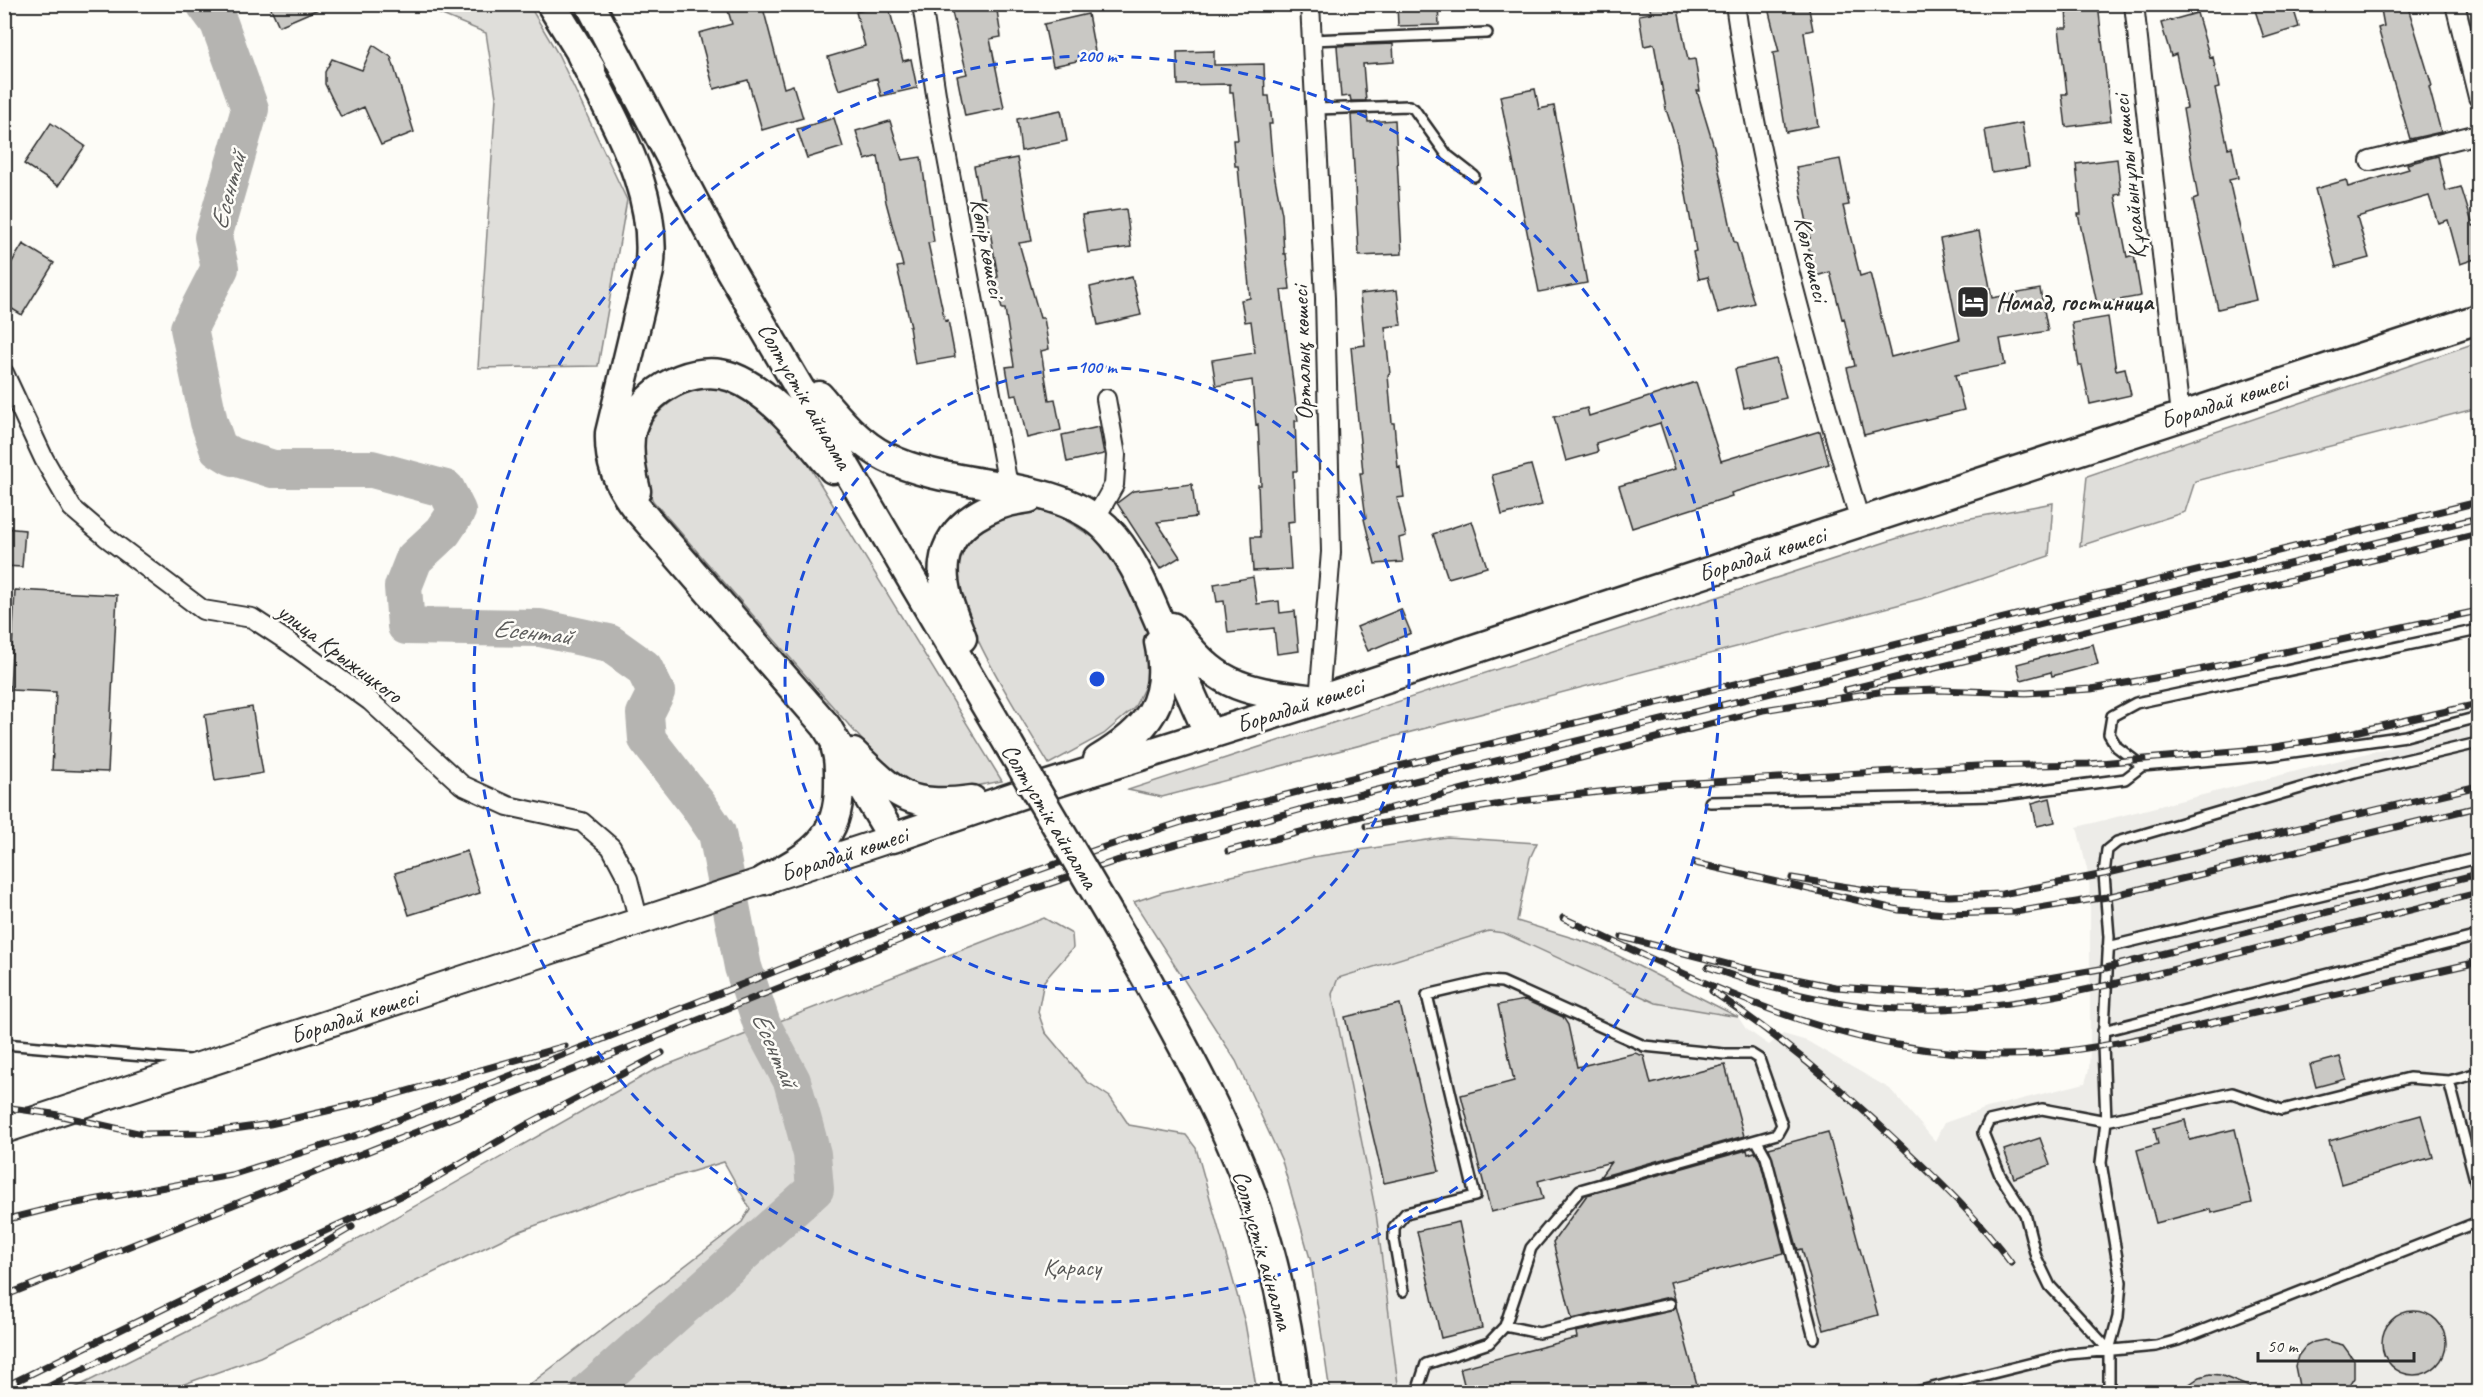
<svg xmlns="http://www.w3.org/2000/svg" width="2483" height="1397" font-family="Caveat,sans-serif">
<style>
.built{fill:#edece8}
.green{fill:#dfdeda;stroke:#858482;stroke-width:1.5}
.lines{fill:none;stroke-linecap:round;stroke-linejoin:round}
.river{stroke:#b5b4b1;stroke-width:38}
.building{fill:#c9c8c4;stroke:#2b2b2b;stroke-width:1.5}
.lane-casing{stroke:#2b2b2b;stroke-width:14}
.street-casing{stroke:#2b2b2b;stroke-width:22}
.secondary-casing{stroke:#2b2b2b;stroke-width:30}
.primary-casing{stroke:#2b2b2b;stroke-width:33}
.lane{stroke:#fdfcf7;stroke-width:9}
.street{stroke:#fdfcf7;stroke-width:18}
.secondary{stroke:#fdfcf7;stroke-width:26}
.primary{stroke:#fdfcf7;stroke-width:28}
.rail-casing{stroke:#2b2b2b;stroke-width:7}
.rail{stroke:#fdfcf7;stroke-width:4.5;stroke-dasharray:14;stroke-linecap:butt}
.primary-bridge-casing{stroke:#2b2b2b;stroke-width:33;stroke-linecap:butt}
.primary-bridge{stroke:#fdfcf7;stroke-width:28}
.ring{fill:none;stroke:#1d4ed8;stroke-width:3;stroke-dasharray:10 8}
.labels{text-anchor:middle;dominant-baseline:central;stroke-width:5;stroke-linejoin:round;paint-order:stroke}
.street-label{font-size:24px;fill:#2b2b2b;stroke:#fdfcf7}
.poi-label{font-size:24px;font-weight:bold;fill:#2b2b2b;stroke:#fdfcf7;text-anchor:start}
.park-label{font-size:24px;fill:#585857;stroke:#fdfcf7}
.water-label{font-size:26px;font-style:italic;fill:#5b5b5a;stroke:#fdfcf7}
.centre{fill:#1d4ed8;stroke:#fdfcf7;stroke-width:3}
.ring-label{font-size:18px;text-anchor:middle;font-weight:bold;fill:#1d4ed8;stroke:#fdfcf7;stroke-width:5;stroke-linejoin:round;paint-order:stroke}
</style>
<rect width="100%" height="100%" fill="#fdfcf7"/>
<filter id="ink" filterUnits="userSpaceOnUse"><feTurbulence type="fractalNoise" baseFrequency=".0167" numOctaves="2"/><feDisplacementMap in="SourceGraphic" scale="12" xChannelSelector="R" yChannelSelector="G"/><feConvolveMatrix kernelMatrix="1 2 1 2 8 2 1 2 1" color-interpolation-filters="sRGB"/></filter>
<g filter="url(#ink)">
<path class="built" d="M2478,725v667h-1079l-23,-179 -44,-220 6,-15 151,-47 20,2 147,70 82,14 8,12 23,16 14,-11 24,7 83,48 45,52 9,-18 43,-15 98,-25 4,-14 1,-22v-148l-1,-21 -12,-51z"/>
<path class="green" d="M418,5h111l29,49 69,146 -29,166 -120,2 18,-271 -10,-64z
M2478,342v66l-283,73 -10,31 -105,34 7,-70z
M706,386c41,2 61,28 88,55l208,340 -64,12 -30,-9 -26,-21 -229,-262c-27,-55 -4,-99 53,-115z
M2053,503l-4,53 -121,41 -766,200 -34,-7 816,-267z
M1034,509l23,6 44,27 12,15 30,56 7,30 -2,37 -14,28 -30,26 -55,30c-25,-42 -101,-157 -93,-202 2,-13 15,-30 26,-38 11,-7 38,-11 52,-15z
M1447,837l90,6 -7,15 -13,63 82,25 139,71 -82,-14 -152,-70 -15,-2 -151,47 -6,16 44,219 23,179h-69l-19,-130 -29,-101 -46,-100 -102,-159 29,-10 150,-35z
M1044,918l28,16 1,14 -29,33 -6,31 7,20 41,49 24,16 19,28 57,10 10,13 49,175 12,69h-737l222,-170 8,-13 -26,-47 -87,26 -122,45 -255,124 -98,35h-87v-4l175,-88 404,-230z"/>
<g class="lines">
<path class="river" d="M205,4l14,19 31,86 -37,128 7,31 -31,60 20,94 9,26 13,8 42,13h99l74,20 11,22 -14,21 -29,27 -11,28 3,39 134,2 69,15 35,25 12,24 -11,22 2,25 51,66 19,28 26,134 19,58 30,56 20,73 3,35 -227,203"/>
</g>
<path class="building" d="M269,4h61l-51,22z
M726,4h36l22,84 9,-3 10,33 -41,12 -14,-50 -34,9 -15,-56 33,-9z
M888,4l15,57 8,-2 6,29 -36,8 -4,-18 -38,12 -11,-33 37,-11 -9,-34z
M969,4h27l5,33 -11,2 14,69 -39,8 -8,-40 10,-2 -16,-66z
M1397,4h41l1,21 -41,1z
M1649,4h28l11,56 7,-1 5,32h-3l17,56 20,95h2l18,61 -36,10 -10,-36 -9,2 -6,-27 3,-1 -19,-108 -11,-34 -12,-65 -10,2 -5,-31 12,-2z
M1767,4h41l5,26 -9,2 14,94 -32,6 -13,-79 6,-1z
M2066,4h32l13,117 -45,6 -4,-33h5l-8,-66h8z
M2253,4h39l7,23 -35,11z
M2380,4h27l25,82 -3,1 12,45 -31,7 -32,-111 6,-2z
M2197,13l13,45 3,-1 6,31 -4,1 13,59 4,-1 6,31 -9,2 27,120 -38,9 -25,-109 5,-2 -15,-89 4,-1 -11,-54 -5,2 -10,-33z
M1088,14l8,43 -43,9 -9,-42z
M1393,44l1,18 -31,2 3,37h-15l-1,-5 -9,1 -4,-51z
M373,45l18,12 23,75 -33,13 -17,-38 -23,10 -16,-33v-12l7,-13 30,11z
M1214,51v14l50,-1 1,32h4l3,28h-3l4,45 9,45 2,40h2l4,35 -9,1 17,131h-3l2,50h-4l2,50 -7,1 3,47 -38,2 -2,-34h9l-2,-52h3l-3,-61 -2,1 -4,-45 -36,6 -4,-26 43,-7 -4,-32 -6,1 -4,-22 9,-2 -12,-132h-3l-2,-26h5l-5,-48h-3v-8l-52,1 -1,-33z
M1535,89l4,20 15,-3 33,177 -48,9 -39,-196z
M1061,110l6,31 -46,10 -4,-32z
M1367,114l1,8 27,-2 7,134 -43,2 -8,-141z
M834,118l9,29 -36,11 -10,-29z
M890,121l12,39 19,-3 13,85 -6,1 17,78 3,-1 7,37 -40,7 -6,-37h2l-14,-60 6,-1 -17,-64 -8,-46 -13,4 -9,-29z
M51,123l34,23 -27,40 -34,-22z
M2022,123l7,44 -37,6 -7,-43z
M2438,156l8,35 15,-4 12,39 5,-2v34l-18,6 -12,-44 -10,3 -9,-27 -72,21 12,41 -33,9 -21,-78 31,-9 2,7 61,-18 -2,-5z
M1017,158l15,83 -13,2 21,75h4l5,31 -8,2 8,49 6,-1 6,31 -34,8 -10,-43 -6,1 -5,-29 8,-1 -9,-57h-3l-8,-31 4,-1 -14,-80 -4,1 -6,-32z
M1840,159l9,46 -6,1 17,70 10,-3 21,84 69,-18 -20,-100 39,-8 13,67 48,-9 8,42 -48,8 5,26 -50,10 9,35 -100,25 -17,-67 8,-2 -11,-48 -2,1 -12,-47 -14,4 -10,-38h4l-14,-71z
M2117,159l4,35 -6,1 12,62 7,-2 7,41 -44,8 -19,-90h3l-5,-50z
M1126,209l5,38 -43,6 -6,-38z
M23,244l31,19 -32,52 -18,-11v-29z
M1132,277l9,38 -43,10 -8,-38z
M1397,290l4,35 -16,2 5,47 -2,1 4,48h2l4,45 2,-1 4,30 -7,1 9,38 -7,2 4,24 -28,2 -11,-45 2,-1 -6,-45h3l-12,-126 14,-2 -5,-51z
M2108,317l8,53 9,-2 6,27 -41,9 -8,-38h-3l-7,-43z
M1776,359l10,39 -42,10 -9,-39z
M1696,382l25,79 99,-30 9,33 -98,29 1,3 -100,32 -13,-42 56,-17 -15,-46 -64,20 2,9 -32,9 -12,-44 33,-9 2,8z
M1099,427l5,27 -37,8 -5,-27z
M1531,465l11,40 -40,10 -10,-40z
M1192,484l4,33 -39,5 23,35 -20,12 -43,-66 16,-12z
M1472,521l15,46 -39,11 -15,-44z
M4,528l21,2 -3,37 -18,-1z
M1253,577l4,27 22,-3 1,12 15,-2 4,40 -22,3 -3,-26 -46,5 -4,-32 -7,1 -3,-18z
M15,590l102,5 -9,177 -56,-2 4,-78 -46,-2z
M1401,609l10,24 -43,18 -11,-24z
M2093,644l5,20 -46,12 -1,-4 -30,8 -4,-16z
M252,707l11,66 -48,8 -10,-66z
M2050,798l5,24 -18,4 -5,-23z
M467,851l13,42 -71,22 -14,-42z
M1525,1000l38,17 5,8 9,42 58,-14 9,3 7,28 74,-19 19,71 -144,41 11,-15 -73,19 5,18 -52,13 -30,-117 53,-14 -16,-76z
M1400,1004l39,167 -55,12 -39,-166z
M2340,1057l6,22 -30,8 -6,-22z
M2421,1115l12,42 -92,27 -12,-43z
M2185,1120l5,20 45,-11 17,74 -41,10 -1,-4 -54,14 -19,-73 21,-6 -4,-16z
M1828,1132l50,183 -54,15 -22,-81 -4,1 -29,-102z
M2040,1138l10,27 -36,13 -10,-28z
M1747,1150l1,4 7,-2 5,8 24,93 -114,29 5,17 -6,-2 -97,22 -19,-77 34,-47z
M1459,1222l23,106 -41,10 -24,-107z
M1676,1306l23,86h-233l-6,-24 117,-30 -1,-6 95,-21z
M2382 1343a32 32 0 1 1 64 0a32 32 0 1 1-64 0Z
M2324,1340l19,5 11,15v18l-9,14h-40l-6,-6 -4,-20 3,-10 7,-9 9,-5z
M2210,1374l10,1 42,17h-84l22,-15z"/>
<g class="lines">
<g class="lane-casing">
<path id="lane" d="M1311,40l176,-7
M1316,109l93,-3 5,3 33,46 27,21
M2142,766l-25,-19 -8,-13 3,-18 24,-13 342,-73
M1710,802l286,-6 129,-17 17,-13 130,-11 134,-19 72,-19
M2108,947l370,-89
M2103,1031l375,-95
M4,1044l185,16
M2478,1073l-29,8 29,110
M1757,1141l9,16 48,181
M1403,1291l-9,-52v-12l12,-14 69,-17 -48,-201 60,-14 15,1 142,64 80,8h27l8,5 23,66 -5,9 -197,56 -49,58 -26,78 -16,17 -63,21 -9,28
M1505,1326l34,7 131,-29
M2109,1350l-59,-64 -14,-29 -11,-43 -25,-39 -17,-42 6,-12 53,-12 64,12 -3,-76 6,-108 -5,-63 3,-24 10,-8 238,-70 123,-29
M1916,1392l153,-38 87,-8 22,-6 300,-118
M2109,1392v-42l9,-33 3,-35 -20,-119 5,-42 126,-28 50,17 127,-32 40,3"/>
</g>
<g class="street-casing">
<path id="street" d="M922,4l18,116 70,376
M1310,4l15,294 6,254 -12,148
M1735,4c25,176 74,347 125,517
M2134,4l46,411
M2455,4l23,93
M2370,161l108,-27
M4,373l40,86 28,49 34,29 97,73 49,8 38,25 80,58 92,84 46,21 74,16 29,25 17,32 11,43
M1095,519l19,-34 2,-30 -10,-56"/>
</g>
<g class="secondary-casing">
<path id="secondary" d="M4,1130l889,-292"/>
</g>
<g class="primary-casing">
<path id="primary" d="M551,4l40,65
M590,4l140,266 279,475
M581,54c33,69 79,138 68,217l-39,162c-1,29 7,49 24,72l192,221 67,112 152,-52 274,-86 1159,-381
M819,396c19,23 41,48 67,61 65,34 166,20 219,70 28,28 42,67 58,103 15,35 30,69 46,104
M636,491c-5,-20 -10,-44 -4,-64 11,-38 64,-64 100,-50 43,17 72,59 101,92
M1172,627c44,58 65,63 136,72
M962,638c-9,-23 -21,-49 -18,-75 5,-41 49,-61 85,-65
M853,753c44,43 56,55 119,47
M1098,760c49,-30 74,-58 61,-118
M765,880c43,-24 74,-38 74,-94 0,-12 1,-25 -3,-37
M1143,972c42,77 86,155 114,238 20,60 32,120 39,182"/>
</g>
<use href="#lane" class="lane"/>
<use href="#street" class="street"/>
<use href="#secondary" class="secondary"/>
<use href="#primary" class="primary"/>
<g class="rail-casing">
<path id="rail" d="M1846,690l632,-156
M1366,826l154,-25 141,-16 316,-19 112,-2 179,-16 51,-8 159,-36
M1228,851l535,-141 116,-18 58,-2 89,3 65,-4 98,-17 289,-61
M1695,863l204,47 47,4 69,-2 92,-15 371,-90
M1792,878l87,14 70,4 53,-2 102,-20 374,-88
M1563,918c108,49 216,106 334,127 45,8 92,12 138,9 71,-5 141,-24 211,-39 77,-18 155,-35 232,-53
M1622,937l120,31 93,19 92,6 53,-3 126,-22 372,-94
M1708,967c61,22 125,39 190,42 107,4 214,-24 317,-50 88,-22 176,-44 263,-66
M1712,991c71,48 135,102 197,162 36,34 72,69 102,110
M4,1107l49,7 89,20 63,-1 65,-9 109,-25 186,-53
M4,1220l56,-14 171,-31 136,-43 612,-241 122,-43 87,-28 195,-50 1095,-268
M4,1296l986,-392 129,-44 198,-55 487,-120 246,-63 428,-104
M4,1387l269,-132 143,-66 112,-65 134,-71
M38,1392l227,-114 87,-51"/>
</g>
<use href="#rail" class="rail"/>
<g class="primary-bridge-casing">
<path id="primary-bridge" d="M1009,745l134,227"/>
</g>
<use href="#primary-bridge" class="primary-bridge"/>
</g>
</g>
<g class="ring">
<circle cx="1097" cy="679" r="312"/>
<circle cx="1097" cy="679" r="623"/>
</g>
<defs>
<g id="hotel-square" transform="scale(1.725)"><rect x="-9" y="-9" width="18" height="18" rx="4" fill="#2b2b2b" stroke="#fdfcf7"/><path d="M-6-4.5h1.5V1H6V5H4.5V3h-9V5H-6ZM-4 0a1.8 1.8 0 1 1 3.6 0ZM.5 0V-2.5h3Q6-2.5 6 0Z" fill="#fff"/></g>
</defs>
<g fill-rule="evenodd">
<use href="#hotel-square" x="1973" y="302"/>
</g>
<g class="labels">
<g class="street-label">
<text transform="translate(2129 177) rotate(-96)">Құсайынұлы көшесі</text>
<text transform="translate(988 248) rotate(79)">Көпір көшесі</text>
<text transform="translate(1812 259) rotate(77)">Көл көшесі</text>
<text transform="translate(1302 353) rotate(-92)">Орталық көшесі</text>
<text transform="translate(805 396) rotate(60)">Солтүстік айналма</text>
<text transform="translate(2224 401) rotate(-18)">Боралдай көшесі</text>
<text transform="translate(1762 554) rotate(-18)">Боралдай көшесі</text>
<text transform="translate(340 653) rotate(37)">улица Крыжицкого</text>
<text transform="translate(1300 705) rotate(-18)">Боралдай көшесі</text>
<text transform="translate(1050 816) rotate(59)">Солтүстік айналма</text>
<text transform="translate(844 854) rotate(-18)">Боралдай көшесі</text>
<text transform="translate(354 1016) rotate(-18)">Боралдай көшесі</text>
<text transform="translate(1263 1250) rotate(74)">Солтүстік айналма</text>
</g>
<g class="poi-label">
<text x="1996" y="302">Номад, гостиница</text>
</g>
<g class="park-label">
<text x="1072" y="1267">Қарасу</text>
</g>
<g class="water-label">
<text transform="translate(228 191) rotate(-75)">Есентай</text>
<text transform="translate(532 632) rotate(6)">Есентай</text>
<text transform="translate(775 1049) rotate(66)">Есентай</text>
</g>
</g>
<circle cx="1097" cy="679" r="9" class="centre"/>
<g class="ring-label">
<text x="1097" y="62">200 m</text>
<text x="1097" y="373">100 m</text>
</g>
<rect width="2483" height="1397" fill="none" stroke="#fdfcf7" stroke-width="24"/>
<rect x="12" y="12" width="2459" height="1373" fill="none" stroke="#2b2b2b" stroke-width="2" filter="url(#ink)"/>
<path d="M2258 1352v9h156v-9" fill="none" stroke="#2b2b2b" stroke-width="3"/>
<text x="2267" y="1352" font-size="18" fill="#2b2b2b" stroke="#fdfcf7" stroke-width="4.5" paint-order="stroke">50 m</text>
</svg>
